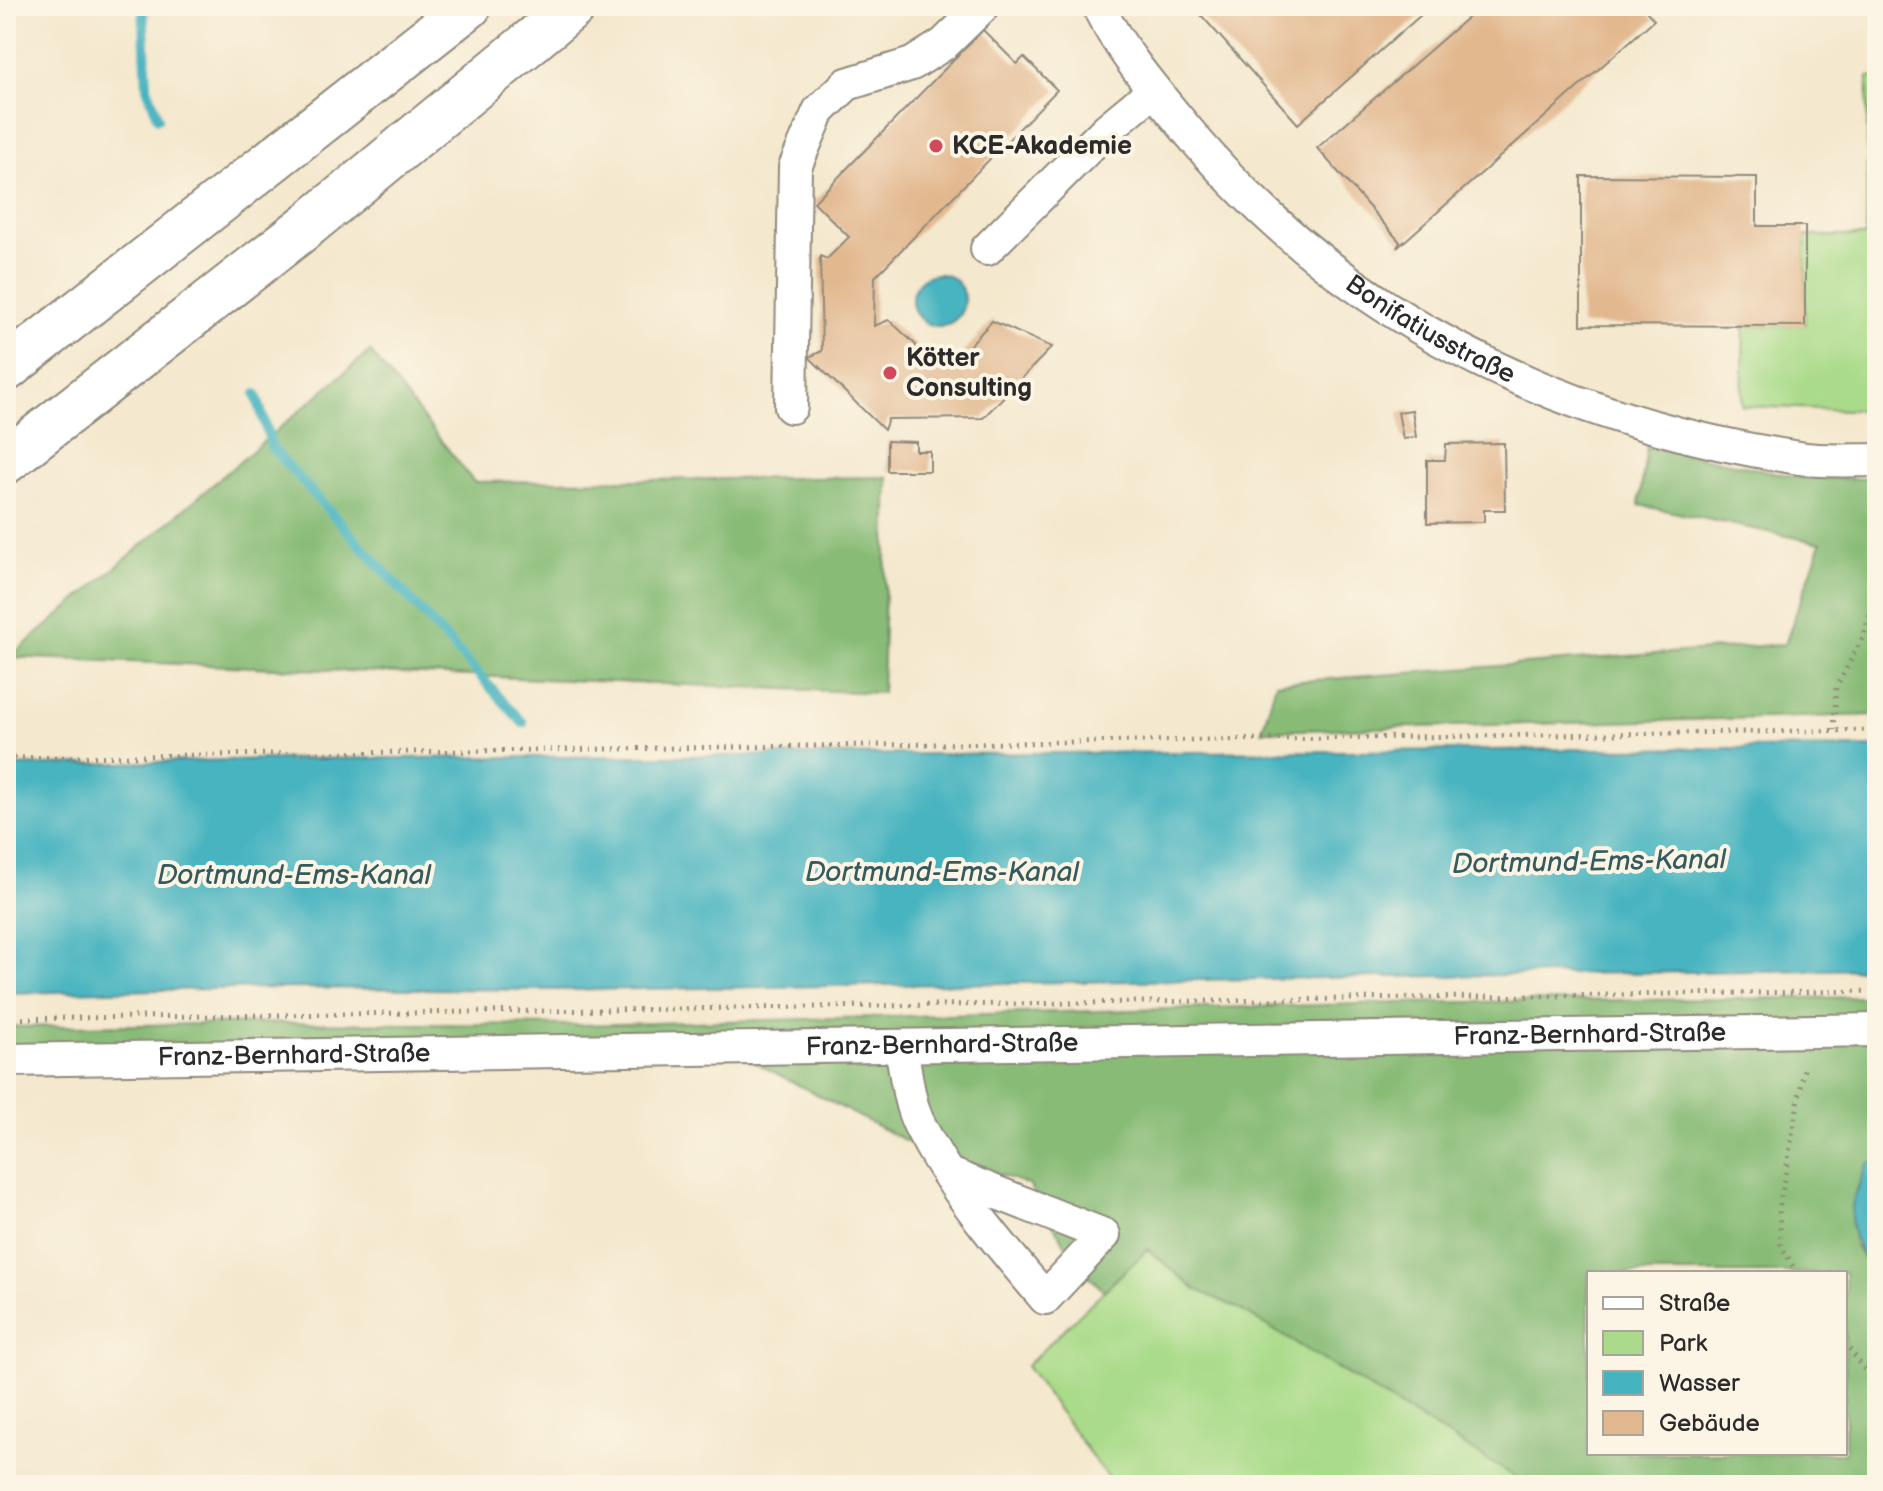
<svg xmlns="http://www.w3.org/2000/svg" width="1883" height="1491" font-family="'Balsamiq Sans',sans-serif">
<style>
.green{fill:#aadb8a;stroke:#6a835a;stroke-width:2}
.forest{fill:#87bb76;stroke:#597350;stroke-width:2;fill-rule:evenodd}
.water{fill:#46b4c0;stroke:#387076;stroke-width:2}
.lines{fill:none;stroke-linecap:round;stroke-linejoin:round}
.stream{stroke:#46b4c0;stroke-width:10}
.building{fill:#e2b88f}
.minor-casing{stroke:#908a7c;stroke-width:36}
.highway-casing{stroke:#908a7c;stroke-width:48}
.path{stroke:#908a7c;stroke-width:5;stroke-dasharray:2 6;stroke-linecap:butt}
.minor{stroke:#fff;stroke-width:32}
.highway{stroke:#fff;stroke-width:44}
.poi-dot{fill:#d1495b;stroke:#fcf5e5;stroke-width:3}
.labels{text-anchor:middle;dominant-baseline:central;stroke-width:8;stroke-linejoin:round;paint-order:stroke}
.poi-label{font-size:26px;font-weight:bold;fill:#2b2b2b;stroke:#fcf5e5;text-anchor:start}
.street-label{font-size:26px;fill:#2b2b2b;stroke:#fcf5e5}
.water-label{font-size:28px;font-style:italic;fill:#345b5f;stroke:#fcf5e5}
</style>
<rect width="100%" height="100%" fill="#fcf5e5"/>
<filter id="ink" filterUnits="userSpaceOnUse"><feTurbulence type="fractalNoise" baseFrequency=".0125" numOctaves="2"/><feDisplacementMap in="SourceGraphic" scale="16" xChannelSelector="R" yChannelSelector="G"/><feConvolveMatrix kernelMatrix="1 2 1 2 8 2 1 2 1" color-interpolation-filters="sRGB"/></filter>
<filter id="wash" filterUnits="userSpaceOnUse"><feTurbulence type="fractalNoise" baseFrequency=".006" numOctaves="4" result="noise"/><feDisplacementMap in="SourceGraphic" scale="32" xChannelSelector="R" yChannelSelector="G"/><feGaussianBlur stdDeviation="1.8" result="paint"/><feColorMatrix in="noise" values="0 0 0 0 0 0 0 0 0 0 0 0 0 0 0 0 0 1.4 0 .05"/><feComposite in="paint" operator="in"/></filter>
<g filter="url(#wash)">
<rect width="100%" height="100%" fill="#f4e8ce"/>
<path class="green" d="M1868,77h9v334l-135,-5 2,-80 61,-1v-89h61z
M1147,1249l48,40 43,19 291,177h-416l-87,-119z"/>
<path class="forest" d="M370,351l104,131 414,-5 -6,216 -872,-36z
M1647,446l155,32 75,1v236l-615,16 14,-48 509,-39 36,-101 -182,-38z
M1877,997v164l-9,3 -15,79 24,36v206h-348l-291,-177 -43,-19 -47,-40 -44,42 -27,-27 -48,-79 -121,-43 -179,-93 -723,11v-33l263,-4 310,2 814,-22zM1589,1273h256v180h-256z"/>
<path class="water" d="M912 300a26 26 0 1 1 52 0a26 26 0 1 1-52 0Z
M1877,747v222l-1299,21 -311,-2 -261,5v-227l261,-7z
M1877,1161v118c-33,-50 -33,-61 -9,-115z"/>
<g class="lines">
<path class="stream" d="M143,6l4,81 11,31
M256,394l16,54 251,275"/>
</g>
<g id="blocks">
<path class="building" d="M1193,6h238l-133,118z
M1481,6h161l12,14 -257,228 3,-6 -83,-94z
M983,30l34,34 7,-7 33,33 -182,187 -1,49 15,-6 27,25 -6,13h48l34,-37 60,26 -69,71 -95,1 -4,11 -75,-73 13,-6 -2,-95 7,3 22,-22 -35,-35z
M1581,176l176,1v49h48v100l-224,-1z
M1412,410l4,27 -13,2 -5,-27z
M887,441l29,1v9h14v20h-43z
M1504,443l1,67h-21v12l-57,1v-63h18l1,-16z"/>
</g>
</g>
<g filter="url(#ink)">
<use href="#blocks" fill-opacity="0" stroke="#908a7c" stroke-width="2"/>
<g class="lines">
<g class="minor-casing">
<g id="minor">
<path id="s1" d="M1098,6c21,42 50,77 80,113 157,195 376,302 621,339 25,4 52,2 78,2"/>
<path d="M987,249l120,-120 47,-39"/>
<path d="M791,407l4,-240 24,-56 28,-27 65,-20 32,-20 39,-38"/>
<path d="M901,1047c5,24 7,55 18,77 32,64 80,120 126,174l59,-63 -152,-60"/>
<path id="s2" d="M6,1060l1871,-30"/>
</g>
</g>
<g class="highway-casing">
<path id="highway" d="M6,369l463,-363
M6,461l303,-237 265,-218"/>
</g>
<path class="path" d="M1834,730l2,-42 28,-53 13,-45
M6,758l1871,-28
M6,1019l1871,-28
M1797,1273l-16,-28 -2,-36 26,-145
M1845,1342l32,46"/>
<use href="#minor" class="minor"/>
<use href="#highway" class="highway"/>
</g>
</g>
<g class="poi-dot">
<circle cx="936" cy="146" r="8"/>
<circle cx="890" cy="373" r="8"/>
</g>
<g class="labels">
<g class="poi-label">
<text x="952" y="146">KCE-Akademie</text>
<text x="906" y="358">Kötter<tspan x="906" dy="30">Consulting</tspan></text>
</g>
<g class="street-label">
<text stroke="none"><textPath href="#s1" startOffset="470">Bonifatiusstraße</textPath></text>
<text stroke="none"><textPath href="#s2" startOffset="1584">Franz-Bernhard-Straße</textPath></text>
<text stroke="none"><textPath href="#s2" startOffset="936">Franz-Bernhard-Straße</textPath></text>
<text stroke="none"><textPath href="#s2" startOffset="288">Franz-Bernhard-Straße</textPath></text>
</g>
<g class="water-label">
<text transform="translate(1589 862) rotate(-1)">Dortmund-Ems-Kanal</text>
<text x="942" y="872">Dortmund-Ems-Kanal</text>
<text x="294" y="875">Dortmund-Ems-Kanal</text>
</g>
</g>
<rect width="1883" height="1491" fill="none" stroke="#fcf5e5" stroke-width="32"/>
<rect x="1587" y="1271" width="260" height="184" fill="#fcf5e5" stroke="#a8a49b" stroke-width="2"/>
<rect x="1603" y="1297" width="40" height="12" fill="#ffffff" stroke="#a8a49b" stroke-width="2"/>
<text x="1659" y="1311" font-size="24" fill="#2b2b2b">Straße</text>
<rect x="1603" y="1331" width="40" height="24" fill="#aadb8a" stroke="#a8a49b" stroke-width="2"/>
<text x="1659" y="1351" font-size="24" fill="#2b2b2b">Park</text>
<rect x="1603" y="1371" width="40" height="24" fill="#46b4c0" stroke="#a8a49b" stroke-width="2"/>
<text x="1659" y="1391" font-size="24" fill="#2b2b2b">Wasser</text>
<rect x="1603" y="1411" width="40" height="24" fill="#e2b88f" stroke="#a8a49b" stroke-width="2"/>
<text x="1659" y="1431" font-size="24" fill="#2b2b2b">Gebäude</text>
</svg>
